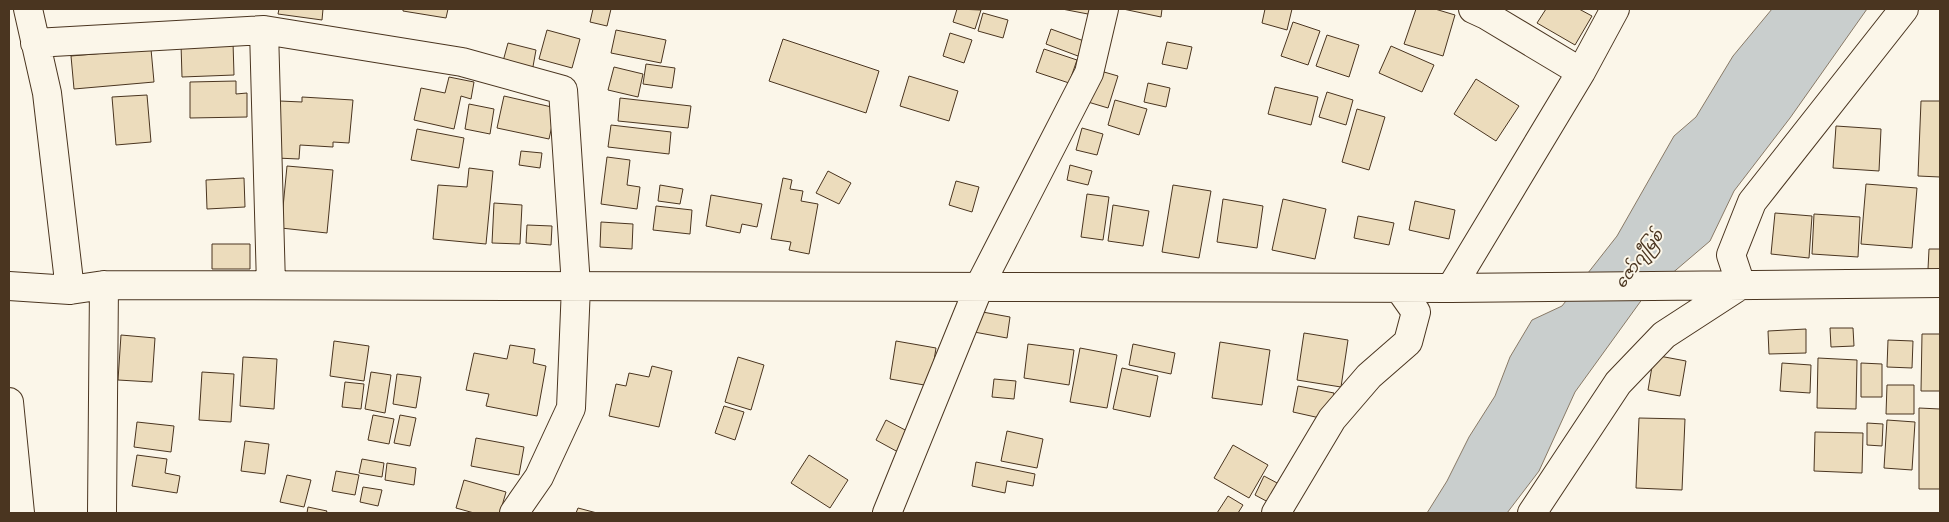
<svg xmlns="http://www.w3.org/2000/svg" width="1949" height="522" font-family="Helvetica,'Noto Sans Myanmar',sans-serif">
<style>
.water{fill:#c9cecd;stroke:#887966}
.building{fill:#ecdcbc;stroke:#4a3520}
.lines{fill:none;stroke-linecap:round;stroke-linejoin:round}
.minor-casing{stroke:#4a3520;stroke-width:30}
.minor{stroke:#fbf6e9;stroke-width:28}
.labels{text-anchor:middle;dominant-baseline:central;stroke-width:4;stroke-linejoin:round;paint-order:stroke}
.water-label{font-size:16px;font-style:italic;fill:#4a3520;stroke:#fbf6e9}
</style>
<rect width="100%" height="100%" fill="#fbf6e9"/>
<path class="water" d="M1772,9h95l-77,109 -56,73 -24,50 -67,57 -68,94 -36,79 -32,42h-80l20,-32 22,-44 26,-41 15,-39 22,-37 30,-14 55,-70 57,-100 22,-19 37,-61z"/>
<path class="building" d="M279,9h44l-1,11 -44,-6z
M403,9h45l-2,9 -43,-7z
M593,9h18l-4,17 -17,-4z
M957,9l24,1 -6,19 -22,-7z
M1062,9h32l-1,6z
M1123,9h39l-1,8z
M1265,9h27l-5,21 -25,-7z
M1416,9h19l20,6 -12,41 -39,-12z
M1546,9h33l13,7 -17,29 -38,-22z
M983,13l25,7 -5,18 -25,-7z
M1293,22l27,9 -12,34 -27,-9z
M1051,29l33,12 -6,15 -32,-12z
M547,30l33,9 -8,29 -33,-9z
M616,30l50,10 -5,23 -50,-10z
M950,33l22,7 -8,23 -21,-7z
M1327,35l32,10 -10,32 -33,-11z
M783,39l96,32 -13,42 -97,-32z
M233,42l1,33 -52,2 -1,-33z
M1167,42l25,5 -5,22 -25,-5z
M508,43l28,7 -4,22 -30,-7z
M1391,46l43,19 -12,27 -43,-19z
M151,49l3,33 -80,7 -3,-33z
M1044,49l33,11 -8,23 -33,-11z
M646,64l29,4 -3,20 -29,-4z
M614,67l29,7 -5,23 -30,-7z
M1097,70l21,6 -10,32 -20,-6z
M909,76l49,15 -9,30 -49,-15z
M449,77l25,5 -3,17 -10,-3 -7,33 -40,-9 7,-32 24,5z
M1476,79l43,27 -23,35 -42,-27z
M236,81v13l11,-1v24l-57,1v-36z
M1148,83l22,5 -4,19 -22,-5z
M1275,87l43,10 -7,28 -43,-11z
M1327,92l26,8 -7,25 -27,-8z
M147,95l4,47 -35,3 -4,-48z
M504,96l52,12 -7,31 -52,-11z
M302,97l51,3 -4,43 -16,-1v5l-33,-2 -1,14 -23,-1 4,-57 22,1z
M620,98l71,8 -3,22 -70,-7z
M1115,100l32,9 -8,26 -31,-10z
M1921,101h19v76l-22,-1z
M469,104l25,5 -4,25 -25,-5z
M1357,109l28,8 -16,53 -27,-8z
M611,125l60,7 -2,22 -61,-7z
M1836,126l45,3 -2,42 -46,-3z
M1082,128l21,6 -6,21 -21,-5z
M417,129l47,9 -5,30 -48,-8z
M521,151l21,2 -2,15 -21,-3z
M607,157l23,3 -3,25 13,2 -3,22 -36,-5z
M1070,165l22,6 -4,14 -21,-5z
M287,166l46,4 -6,63 -46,-5z
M469,168l24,3 -7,73 -53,-5 5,-54 29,2z
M828,171l23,12 -12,21 -23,-11z
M244,178l1,29 -38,2 -1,-29z
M783,178l9,2 -2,9 13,2 -2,10 17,3 -9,50 -20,-4 2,-8 -20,-3z
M956,181l23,6 -7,25 -23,-7z
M1866,184l51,4 -5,60 -51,-4z
M660,185l23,4 -3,15 -22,-3z
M1173,185l38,6 -12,67 -37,-6z
M1087,194l22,3 -6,43 -22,-3z
M711,195l51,9 -5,23 -15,-3 -2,9 -34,-7z
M1223,199l40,7 -6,42 -40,-6z
M1283,199l43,10 -11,50 -43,-9z
M1415,201l40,9 -6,29 -40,-9z
M494,203l28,2 -2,39 -28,-1z
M1113,205l36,6 -6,35 -35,-5z
M656,206l36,4 -2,24 -37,-4z
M1775,213l37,3 -3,42 -38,-4z
M1814,214l46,3 -2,40 -46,-3z
M1358,216l36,7 -5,22 -35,-7z
M601,222l32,2 -1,25 -32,-2z
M527,225l25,1 -1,19 -25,-2z
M212,244h38v25h-38z
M1929,249h11v21l-12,-1z
M977,311l33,6 -3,21 -33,-6z
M1830,328h23l1,18 -23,1z
M1806,329v24l-37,1 -1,-23z
M1304,333l44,7 -7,47 -44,-7z
M1922,334h18v57h-19z
M121,335l34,3 -3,44 -34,-2z
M1888,340l25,1 -1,27 -25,-1z
M334,341l35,5 -5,35 -34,-5z
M896,341l40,7 -6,38 -40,-7z
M1220,342l50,8 -8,55 -50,-7z
M1028,344l46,6 -5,35 -45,-7z
M1133,344l42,9 -4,21 -42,-9z
M510,345l25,4 -2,14 13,3 -9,50 -51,-10 3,-12 -23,-4 8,-37 33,6z
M1080,348l37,7 -10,53 -37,-6z
M1654,355l32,6 -6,35 -32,-6z
M243,357l34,2 -3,50 -34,-3z
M738,357l26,8 -13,45 -26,-8z
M1818,358l39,2 -1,49 -39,-1z
M1782,363l29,2 -1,28 -30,-2z
M1861,363l21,1v33h-21z
M652,366l20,5 -13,56 -50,-11 7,-32 10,2 3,-13 20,4z
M1122,368l36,8 -8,41 -37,-8z
M202,372l32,2 -3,48 -32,-2z
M371,372l20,3 -6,38 -20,-4z
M397,374l24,3 -5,31 -23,-4z
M994,379l22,2 -2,18 -22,-2z
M345,382l19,2 -3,25 -19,-2z
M1887,385h27v29h-28z
M1298,386l36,7 -5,27 -36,-8z
M724,406l20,6 -9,28 -20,-7z
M1919,408l21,1v80h-21z
M373,415l21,4 -5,25 -21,-4z
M400,415l16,3 -6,28 -16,-3z
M1639,418l46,1 -3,71 -46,-2z
M886,420l23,12 -11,20 -22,-12z
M1887,420l28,2 -3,48 -28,-2z
M137,422l37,4 -3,26 -37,-5z
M1867,423l16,1 -1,22 -15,-1z
M1007,431l36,8 -6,29 -36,-7z
M1815,432l48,1 -1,40 -48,-2z
M476,438l48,9 -5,28 -48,-9z
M245,441l24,3 -4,30 -24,-3z
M1233,445l35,20 -19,33 -35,-20z
M137,455l30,4 -2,14 15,3 -3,17 -45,-7z
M809,455l39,25 -18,28 -39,-25z
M362,459l22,4 -2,14 -23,-4z
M976,462l59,12 -2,12 -26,-5 -2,12 -33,-7z
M387,463l29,5 -2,17 -29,-5z
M336,471l23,4 -4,20 -23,-4z
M287,475l24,5 -7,27 -24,-5z
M1264,476l15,8 -9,19 -15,-8z
M464,480l42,12 -6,21h-26l-18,-5z
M363,487l19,3 -4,16 -18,-4z
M1228,496l15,9 -5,8h-21z
M308,507l19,4 -1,2h-19z
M578,508l19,5h-21z"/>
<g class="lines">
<g class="minor-casing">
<path id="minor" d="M28,9l19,84 23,197
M1473,9l13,6 95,57
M264,30l7,255
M35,43l229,-13 198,32 101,28 13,196 -5,122 -32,69 -25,36
M9,286l61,4 34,-5 1347,3 489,-5
M1451,288l130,-216 34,-63
M9,402l11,111
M102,513l2,-228
M887,513l92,-226 110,-214 15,-64
M1276,513l56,-94 37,-43 39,-34 8,-30 -17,-24
M1532,513l86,-130 46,-48 77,-50 -10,-30 21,-53 152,-193"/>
</g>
<use href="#minor" class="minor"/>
</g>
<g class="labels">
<g class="water-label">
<text transform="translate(1639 259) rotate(-53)">ဇော်ဂျီမြစ်</text>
</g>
</g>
<rect width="1949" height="522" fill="none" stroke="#4a3520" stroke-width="20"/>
</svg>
